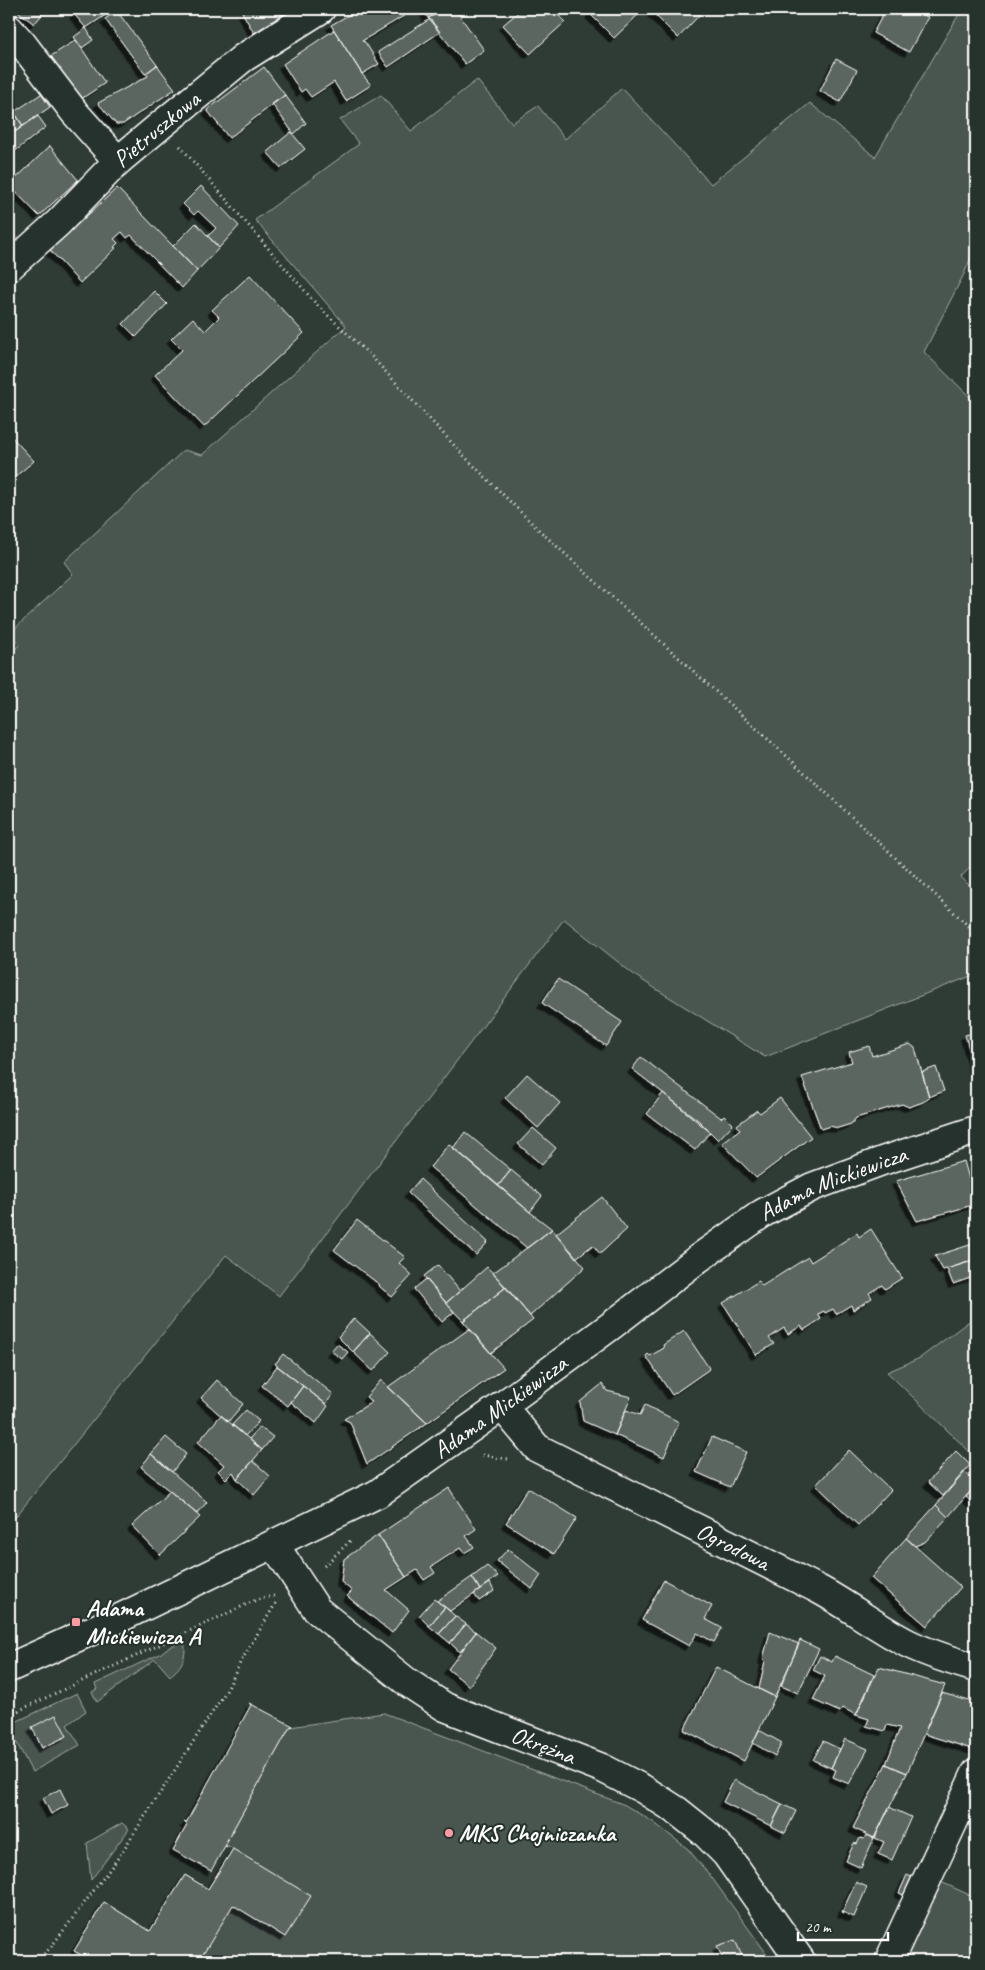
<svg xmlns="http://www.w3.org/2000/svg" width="985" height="1970" font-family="Caveat,sans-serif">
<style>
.green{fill:#4a544f;stroke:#a4aaa7}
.building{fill:#5b6661;stroke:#fff;filter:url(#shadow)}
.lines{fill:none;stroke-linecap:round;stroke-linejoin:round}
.minor-casing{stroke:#fff;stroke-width:31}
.path{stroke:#fff;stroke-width:3;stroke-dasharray:1 4;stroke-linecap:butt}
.minor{stroke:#26332d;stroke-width:28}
.poi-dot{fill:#ff9aa2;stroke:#26332d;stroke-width:2}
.labels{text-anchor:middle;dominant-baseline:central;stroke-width:4;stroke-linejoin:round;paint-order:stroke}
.street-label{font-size:24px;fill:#fff;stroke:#26332d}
.poi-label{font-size:24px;font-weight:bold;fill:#fff;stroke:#26332d;text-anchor:start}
</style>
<defs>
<filter id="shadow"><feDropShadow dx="-4.5" dy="4.5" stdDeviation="0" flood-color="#0009"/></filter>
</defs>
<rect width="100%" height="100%" fill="#2f3b35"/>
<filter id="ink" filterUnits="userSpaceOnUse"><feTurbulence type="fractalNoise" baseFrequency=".02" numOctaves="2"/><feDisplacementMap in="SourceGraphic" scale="10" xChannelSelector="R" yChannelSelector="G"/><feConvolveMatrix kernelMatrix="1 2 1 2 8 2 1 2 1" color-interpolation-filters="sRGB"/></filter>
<g filter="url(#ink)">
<path class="green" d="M962,9h14v237l-12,28 -40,78 52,51v458l-15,16 15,15v82l-211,83 -128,-80 -73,-58 -285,377 -53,-41 -217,270v-870l10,-10 -9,-12 63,-59 -9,-12 120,-112 18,5 144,-129 -91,-106 104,-76 -19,-24 41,-25 30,36 66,-51 35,43 26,-17 27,33 57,-51 89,96 99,-81 65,54z
M976,1316v142l-89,-86 33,-14z
M184,1640c3,16 -1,26 -14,36l-15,-17 -58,43 -5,-10 5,-3 -2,-5 65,-30 6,-5z
M77,1693l9,18 -19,14 13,20 -48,27 -23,-44v-3z
M384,1713l241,92 28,17 35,27 24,29 60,83h-681l-17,-10 30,-49 46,29 35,-56 23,14 25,-40 -8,-5 65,-117z
M122,1823l7,6 -38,51 -4,-37z
M941,1882l35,16v63h-73z"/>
<path class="building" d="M15,9h32l-13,15z
M80,9h28l2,3 -24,16 -12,-14z
M247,9h44l-37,24 -12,-21z
M359,9h45l3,5 -45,27 3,1 14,22 -17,10 -31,-49z
M424,9h22l-18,9z
M446,9h9l29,41 -19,14 -37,-46z
M522,9h31l12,13 -35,32 -27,-29z
M595,9h49l-30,29 -24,-24z
M649,9h52l2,2 -25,27z
M886,9h25l17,8 -19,35 -36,-19z
M117,11l40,54 -12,9 -40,-55z
M430,19l10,13 -52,35 -10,-15z
M86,28l7,12 -11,8 -8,-11z
M334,30l28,44 9,11 -25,16 -12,-19 -23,15 -6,-8 -4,3 -18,-28z
M76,40l29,43 -24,16 -30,-43z
M836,59l21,11 -17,32 -20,-11z
M157,65l18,24 -52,35h-7l-18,-21 50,-27 -2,-3z
M264,67l21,28 -56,43 -22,-28z
M41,94l9,13 -27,19 -9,-14z
M285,95l21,28 -12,11 -22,-30z
M15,113l8,13 -14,10v-19z
M38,116l8,11 -37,29v-20z
M291,132l14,17 -24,19 -14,-16z
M50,146l28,34 -39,36 -30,-31z
M201,186l38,40 -20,22 -11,-12 8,-8 -18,-17 -4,4 -11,-11z
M117,188l80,83 -15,17 -51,-53 -4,3 -5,-6 -8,7 4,4 -4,4 2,1 -36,35 -30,-33z
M196,223l23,25 -22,23 -24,-25z
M250,275l54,58 -100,94 -49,-52 27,-25 -11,-11 22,-21 12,13 14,-14 -7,-7z
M154,291l13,13 -31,33 -13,-13z
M9,434l25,27 -25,21z
M558,979l64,43 -16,24 -64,-43z
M976,1032v41l-11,-38z
M910,1044l5,4 14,49 -1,1 -5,4 -14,5 -7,-3 -46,14 -5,6 -13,4 -8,-2 -9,3 -19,-52 50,-15 -3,-10 20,-6 3,10z
M641,1057l80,61 3,-3 9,9 -15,16 -19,-19 -67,-52z
M936,1067l8,24 -15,6 -7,-25z
M527,1074l33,29 -22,25 -33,-30z
M663,1093l47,39 -15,18 -48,-36z
M780,1098l31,39 -55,41 -34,-35 18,-14 -3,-4 20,-15 3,3z
M533,1128l23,20 -14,17 -24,-21z
M465,1132l46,38 -13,16 -45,-38z
M449,1144l81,68 22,17 -25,19 -97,-81z
M964,1161l12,43 -59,17 -21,-40z
M511,1170l31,26 -12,16 -32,-26z
M420,1179l68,63 -12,13 -68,-62z
M602,1197l25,32 -27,25 -7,-9 -17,13 -20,-24z
M357,1220l48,37 -6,6 13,12 -20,22 -13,-11 1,-1 -46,-35z
M552,1229l33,38 -55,49 -37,-43z
M871,1229l31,49 -17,11 -3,-4 -13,8 3,5 -19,12 -2,-5 -15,9 -3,-5 -8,4 -1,-2 -6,3 3,5 -17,11 -3,-4 -13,8 -4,-6 -15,10 5,6 -18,11 -33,-52 36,-22 3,5 46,-29 3,5 46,-29 2,4z
M976,1243v17l-33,10 -8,-14z
M974,1260l2,16 -23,8 -6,-15z
M438,1265l22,26 -14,12 -22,-27z
M487,1267l19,20 -43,34 -17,-18z
M426,1279l28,33 -12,10 -28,-33z
M506,1287l27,33 -42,33 -28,-32z
M354,1318l16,15 -17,19 -15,-15z
M469,1329l35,39 -77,55 -39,-36z
M684,1331l25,37 -1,2 -36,25 -26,-39 2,-2 2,2 14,-8 -1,-3z
M370,1333l20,19 -17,19 -20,-19z
M337,1344l11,8 -6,7 -11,-8z
M283,1354l50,40 -7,10 -51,-40z
M277,1366l26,20 -15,20 -26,-20z
M217,1380l26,24 -15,18 -27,-24z
M381,1380l46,43 -60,41 -17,-42 -6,-3 28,-17 -6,-5z
M602,1384l5,7 24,6 -16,38 -32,-14 -3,-19z
M303,1386l25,20 -12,17 -25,-21z
M645,1405l34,17 -15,35 -49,-22 11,-25 14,5z
M246,1410l13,11 -14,15 -13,-11z
M221,1415l41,35 -25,29 -4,-7 -7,7 -8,-8 6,-6 -26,-23z
M260,1427l13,10 -11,13 -13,-11z
M166,1437l20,17 -14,18 -21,-18z
M712,1437l34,15 -16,35 -34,-15z
M849,1450l42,40 -33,35 -42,-40z
M956,1451l14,14 -27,31 -15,-14z
M151,1454l56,48 -10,12 -56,-47z
M253,1461l17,15 -16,19 -17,-16z
M965,1472l11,10v3l-28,32 -12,-12z
M976,1485v21l-10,-9z
M449,1488l27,41 -10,7 8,11 -10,6 -4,-5 -29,19 4,6 -11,7 -7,-10 -11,7 -28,-42z
M528,1488l49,30 -23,36 -48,-31z
M170,1491l30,26 -40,38 -28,-29z
M936,1505l12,12 -23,25 -10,4 -9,-8z
M378,1535l28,42 -20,13 23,20 -17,23 -45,-37 5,-5 -11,-9 3,-23z
M906,1538l55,49 -34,39 -56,-48z
M508,1549l33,26 -9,14 -35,-28z
M487,1566l11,10 -18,14 -8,-13z
M472,1577l8,13 -30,21 -13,-10z
M664,1580l48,26 -7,13 17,9 -8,14 -17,-9 -8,13 -47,-26z
M490,1583l4,8 -15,10 -5,-7z
M434,1599l11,8 -16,19 -10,-10z
M445,1607l10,9 -16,18 -10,-8z
M455,1616l11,8 -16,19 -11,-9z
M466,1624l10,8 -16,20 -10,-9z
M476,1632l20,16 -27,38 -21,-17z
M770,1632l29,12 -24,53 -16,-8 6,-28 -2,-2z
M800,1640l19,9 -21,44 -17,-7z
M820,1656l12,6 3,-6 39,19 -18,40 -13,-7 -3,4 -27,-12 12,-24 -12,-6z
M716,1667l59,30 -31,64 -60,-31z
M879,1667l66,18 -38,88 -21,-9 14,-36 -13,-3 -2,6 -19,-5 3,-7 -13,-4z
M942,1693l34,10 -1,47 -51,-16z
M249,1703l44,23 -3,1 -65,117 2,3 -2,-1 -14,25 -38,-21 14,-25 -3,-3 2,1 65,-118z
M56,1715l11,21 -25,12 -10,-21z
M759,1730l23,13 -7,13 -22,-13z
M845,1739l23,10 -19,35 -16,-7 3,-7 -5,-2z
M823,1741l17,8 -9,19 -18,-8z
M886,1764l21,9 -33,65 -21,-10z
M734,1780l48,24 -11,22 -48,-24z
M60,1789l8,16 -17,9 -8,-16z
M782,1804l14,7 -11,22 -14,-7z
M889,1807l22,10 -19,43 -14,-6 6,-12 -9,-4z
M866,1835l8,3 -13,30 -15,-7 8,-18 3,1 3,-6 4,1z
M233,1849l78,47 -26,41 -52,-32 -34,56h-108l-17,-10 30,-49 46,29 35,-56 23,14z
M907,1875l12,6 -8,17 -12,-5z
M856,1882l11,5 -13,30 -12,-5z
M735,1940l9,21h-20l-7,-15z"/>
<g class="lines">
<g class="minor-casing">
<g id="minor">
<path d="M9,29l12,13 54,71 43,48"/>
<path id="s1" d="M9,267l49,-44 60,-62 43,-36 82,-67 78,-49"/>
<path id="s2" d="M502,1406l35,42 281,141c30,16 58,38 89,54 22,11 46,18 69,25"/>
<path id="s3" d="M274,1544l43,66 90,72 38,25 157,61 41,21 33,21 29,23 21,21 75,107"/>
<path id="s4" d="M9,1668l113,-51 255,-123 125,-88 110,-81 87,-67 64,-45 49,-26 70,-26 94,-31"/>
<path d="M889,1961l87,-188"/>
</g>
</g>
<path class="path" d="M180,146l138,160 53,50 95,102 74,73 253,231 183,171
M482,1455l26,4
M324,1566l26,-25
M9,1715l247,-115 18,-4
M37,1961l14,-14 65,-86 112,-173 12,-25 37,-62"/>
<use href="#minor" class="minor"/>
</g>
</g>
<g class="poi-dot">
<rect x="71" y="1617" width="10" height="10" rx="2.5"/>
<circle cx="449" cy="1833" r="5"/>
</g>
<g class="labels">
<g class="street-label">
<text stroke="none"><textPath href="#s1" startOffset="202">Pietruszkowa</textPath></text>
<text stroke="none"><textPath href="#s4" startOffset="961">Adama Mickiewicza</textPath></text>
<text stroke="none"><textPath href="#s4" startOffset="558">Adama Mickiewicza</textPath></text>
<text stroke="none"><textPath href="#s2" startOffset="274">Ogrodowa</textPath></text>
<text stroke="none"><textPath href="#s3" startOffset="345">Okrężna</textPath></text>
</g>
<g class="poi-label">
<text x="86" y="1608">Adama<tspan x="86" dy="28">Mickiewicza A</tspan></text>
<text x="459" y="1833">MKS Chojniczanka</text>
</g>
</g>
<rect width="985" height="1970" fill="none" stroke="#26332d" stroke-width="30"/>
<rect x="15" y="15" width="955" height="1940" fill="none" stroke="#fff" stroke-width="2" filter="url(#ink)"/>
<path d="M798 1932v8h90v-8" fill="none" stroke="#ffffff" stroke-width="2.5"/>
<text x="805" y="1932" font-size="15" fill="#ffffff" stroke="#26332d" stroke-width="4" paint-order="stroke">20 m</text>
</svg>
